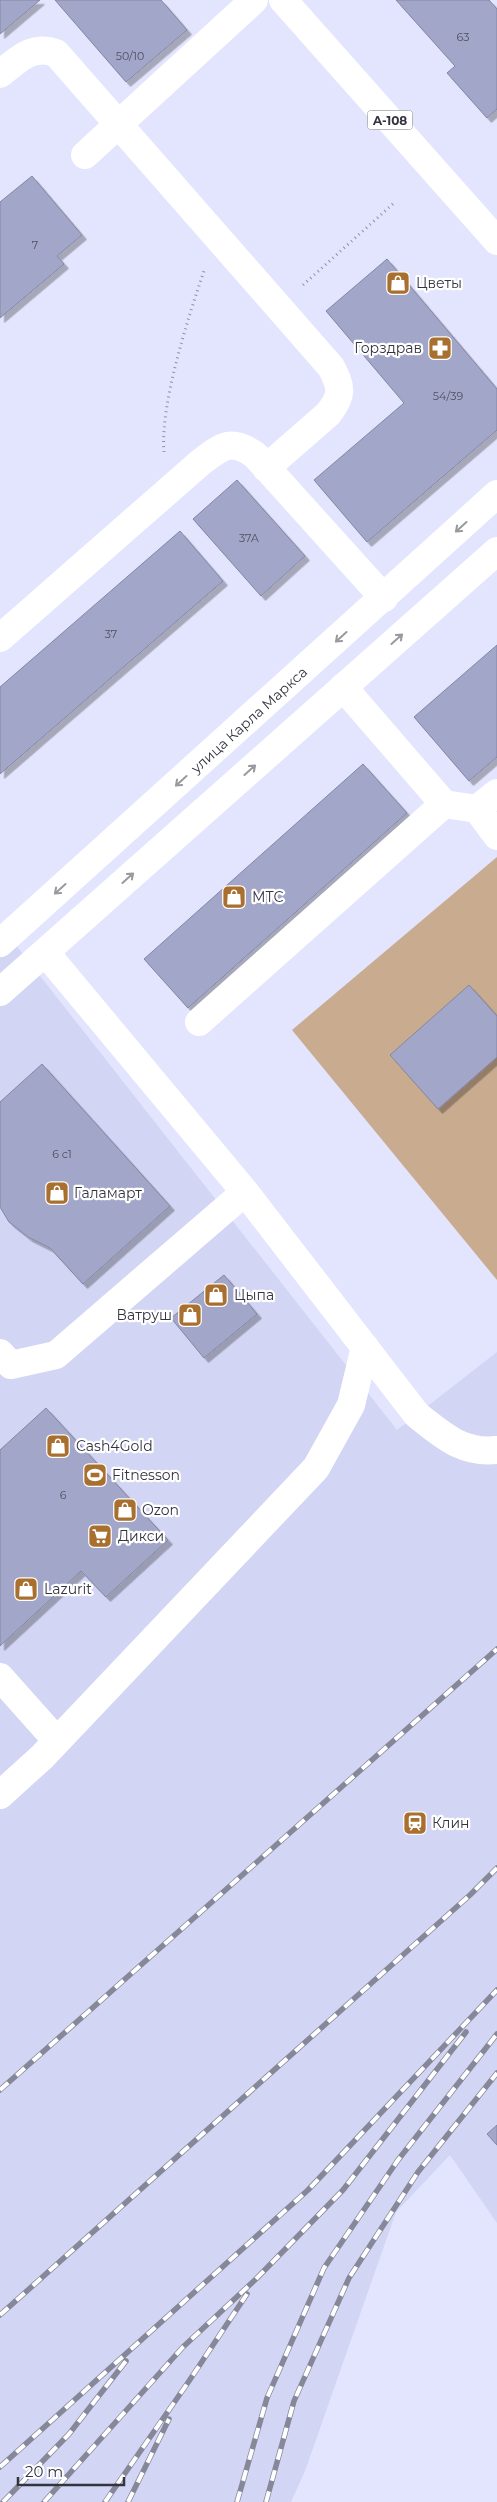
<svg xmlns="http://www.w3.org/2000/svg" width="497" height="2502" font-family="Montserrat,sans-serif">
<style>
.built{fill:#d2d5f3}
.forest{fill:#c9ab8f}
.building{fill:#a2a6c9;stroke:#8487a2;filter:url(#shadow)}
.lines{fill:none;stroke-linecap:round;stroke-linejoin:round}
.path{stroke:#8f91a3;stroke-width:3;stroke-dasharray:1 4;stroke-linecap:butt}
.minor{stroke:#fff;stroke-width:28}
.highway{stroke:#fff;stroke-width:28}
.rail-casing{stroke:#868899;stroke-width:5.5}
.rail{stroke:#fff;stroke-width:4;stroke-dasharray:11;stroke-linecap:butt}
.oneway{stroke:#999a9f}
.labels{text-anchor:middle;dominant-baseline:central;stroke-width:4.5;stroke-linejoin:round;paint-order:stroke}
.number-label{font-size:11px;fill:#4f5062}
.shield{fill:#fff;stroke:#707179;stroke-width:1}
.shield-label{font-size:12px;font-weight:bold;fill:#33343f}
.poi-label{font-size:14px;fill:#33343f;stroke:#fff;text-anchor:start}
.street-label{font-size:14px;fill:#33343f;stroke:#fff}
</style>
<defs>
<filter id="shadow"><feDropShadow dx="4.5" dy="4.5" stdDeviation="0" flood-color="#0004"/></filter>
</defs>
<rect width="100%" height="100%" fill="#e2e5fd"/>
<path class="built" d="M0,925l397,505 100,-78v871l-47,-68 -54,57 -91,259 -14,31h-291z"/>
<path class="forest" d="M497,857v423l-205,-250z"/>
<path class="building" d="M0,0h40l-40,34z
M55,0h106l26,30 -61,52z
M396,0h93l8,9v100l-10,9 -40,-45 8,-7z
M32,176l50,59 -25,21 7,8 -64,54v-116z
M387,259l110,130v41l-130,112 -53,-62 90,-77 -78,-92z
M237,480l68,76 -44,40 -68,-77z
M180,531l43,50 -223,193v-87z
M497,645v112l-28,24 -55,-64z
M363,764l44,49 -219,195 -44,-49z
M469,985l28,31v41l-59,52 -48,-54z
M42,1064l128,142 -87,78 -33,-36 -22,-11 -19,-15 -9,-15v-105z
M224,1275l33,39 -53,44 -33,-40z
M46,1408l122,132 -62,57 -25,-26 -81,75v-196z
M497,2125v20l-10,-11z"/>
<g class="lines">
<path class="path" d="M303,285l92,-83
M164,452c-4,-48 24,-134 40,-181"/>
<path class="minor" d="M0,74c18,-14 32,-30 56,-21l275,314c11,21 12,28 -3,47l-62,54
M85,155l169,-155
M0,638l201,-176c21,-16 30,-24 54,-7l129,143
M343,687l101,117 33,5 20,27
M477,809l20,-16
M0,943l497,-449
M45,952l200,240 172,223c26,20 45,39 80,35
M0,992l497,-441
M199,1022l245,-218
M0,1353l11,12 45,-10 189,-163
M0,1677l57,64
M0,1795l42,-38 274,-289 35,-63 14,-58"/>
<path class="highway" d="M283,0l214,241"/>
<g class="rail-casing">
<path id="rail" d="M0,2090l497,-441
M0,2315l470,-420 27,-27
M0,2467l308,-277 189,-200
M3,2502l66,-68 57,-73
M44,2502l139,-155 73,-68 87,-89 123,-158
M105,2502l82,-118 60,-90
M128,2502l41,-83
M237,2502l30,-104 57,-130 74,-108 99,-126
M266,2502l28,-101 55,-123 69,-106 79,-99"/>
</g>
<use href="#rail" class="rail"/>
</g>
<defs><path id="oneway-shaft" d="M-6 0H5M1.5-3L5.5 0L1.5 3" fill="none" stroke-width="1.6" stroke-linecap="round" stroke-linejoin="round" transform="scale(1.25)"/></defs>
<g class="oneway">
<use href="#oneway-shaft" transform="translate(461 527) rotate(138)"/>
<use href="#oneway-shaft" transform="translate(341 637) rotate(138)"/>
<use href="#oneway-shaft" transform="translate(397 639) rotate(-42)"/>
<use href="#oneway-shaft" transform="translate(250 770) rotate(-42)"/>
<use href="#oneway-shaft" transform="translate(181 781) rotate(138)"/>
<use href="#oneway-shaft" transform="translate(128 878) rotate(-42)"/>
<use href="#oneway-shaft" transform="translate(60 889) rotate(138)"/>
</g>
<defs>
<g id="shop-square" transform="scale(1.25)"><rect x="-9" y="-9" width="18" height="18" rx="4" fill="#a96f2f" stroke="#fff"/><path d="M-5-2.5h2.3a2.7 3.5 0 0 1 5.4 0H5L5.5 6h-11ZM-1.5-2.5h3a1.5 2.3 0 0 0-3 0Z" fill="#fff"/></g>
<g id="pharmacy-square" transform="scale(1.25)"><rect x="-9" y="-9" width="18" height="18" rx="4" fill="#a96f2f" stroke="#fff"/><path d="M-2-6h4v4h4v4h-4v4h-4v-4h-4v-4h4Z" fill="#fff"/></g>
<g id="stadium-square" transform="scale(1.25)"><rect x="-9" y="-9" width="18" height="18" rx="4" fill="#a96f2f" stroke="#fff"/><path d="M0-5a6.5 5 0 1 0 0 10a6.5 5 0 1 0 0-10ZM-3.5-1.8h7v3.6h-7Z" fill="#fff"/></g>
<g id="supermarket-square" transform="scale(1.25)"><rect x="-9" y="-9" width="18" height="18" rx="4" fill="#a96f2f" stroke="#fff"/><path d="M-6-5.5h2.5l.6 2H6L4.5 2H-2.5L-4.4-4H-6ZM-1.5 3.2a1.3 1.3 0 1 0 .1 0ZM3 3.2a1.3 1.3 0 1 0 .1 0Z" fill="#fff"/></g>
<g id="station-square" transform="scale(1.25)"><rect x="-9" y="-9" width="18" height="18" rx="4" fill="#a96f2f" stroke="#fff"/><path d="M-3-6H3Q5-6 5-4V2Q5 4 3 4L4.5 6H3L1.5 4h-3L-3 6H-4.5L-3 4Q-5 4-5 2V-4Q-5-6-3-6ZM-3.5-4v3h7v-3ZM-3.5 1v1.5H-2V1ZM2 1v1.5H3.5V1Z" fill="#fff"/></g>
</defs>
<g fill-rule="evenodd">
<use href="#shop-square" x="398" y="283"/>
<use href="#pharmacy-square" x="440" y="348"/>
<use href="#shop-square" x="234" y="897"/>
<use href="#shop-square" x="57" y="1193"/>
<use href="#shop-square" x="216" y="1295"/>
<use href="#shop-square" x="190" y="1315"/>
<use href="#shop-square" x="58" y="1446"/>
<use href="#stadium-square" x="95" y="1475"/>
<use href="#shop-square" x="125" y="1510"/>
<use href="#supermarket-square" x="100" y="1536"/>
<use href="#shop-square" x="26" y="1589"/>
<use href="#station-square" x="415" y="1823"/>
</g>
<g class="labels">
<g class="number-label">
<text x="463" y="37">63</text>
<text x="130" y="56">50/10</text>
<text x="35" y="245">7</text>
<text x="448" y="396">54/39</text>
<text x="249" y="538">37А</text>
<text x="111" y="634">37</text>
<text x="62" y="1154">6 с1</text>
<text x="63" y="1495">6</text>
</g>
<rect class="shield" x="367.5" y="110.5" width="45" height="19" rx="4"/>
<g class="shield-label">
<text x="390" y="120">А-108</text>
</g>
<g class="poi-label">
<text x="416" y="283">Цветы</text>
<text x="422" y="348" text-anchor="end">Горздрав</text>
<text x="252" y="897">МТС</text>
<text x="74" y="1193">Галамарт</text>
<text x="234" y="1295">Цыпа</text>
<text x="172" y="1315" text-anchor="end">Ватруш</text>
<text x="76" y="1446">Cash4Gold</text>
<text x="112" y="1475">Fitnesson</text>
<text x="142" y="1510">Ozon</text>
<text x="118" y="1536">Дикси</text>
<text x="44" y="1589">Lazurit</text>
<text x="432" y="1823">Клин</text>
</g>
<g class="street-label">
<text transform="translate(249 720) rotate(-42)">улица Карла Маркса</text>
</g>
</g>
<path d="M18 2477v8h106v-8" fill="none" stroke="#33343f" stroke-width="2.5"/>
<text x="25" y="2477" font-size="15" fill="#33343f" stroke="#ffffff" stroke-width="4" paint-order="stroke">20 m</text>
</svg>
